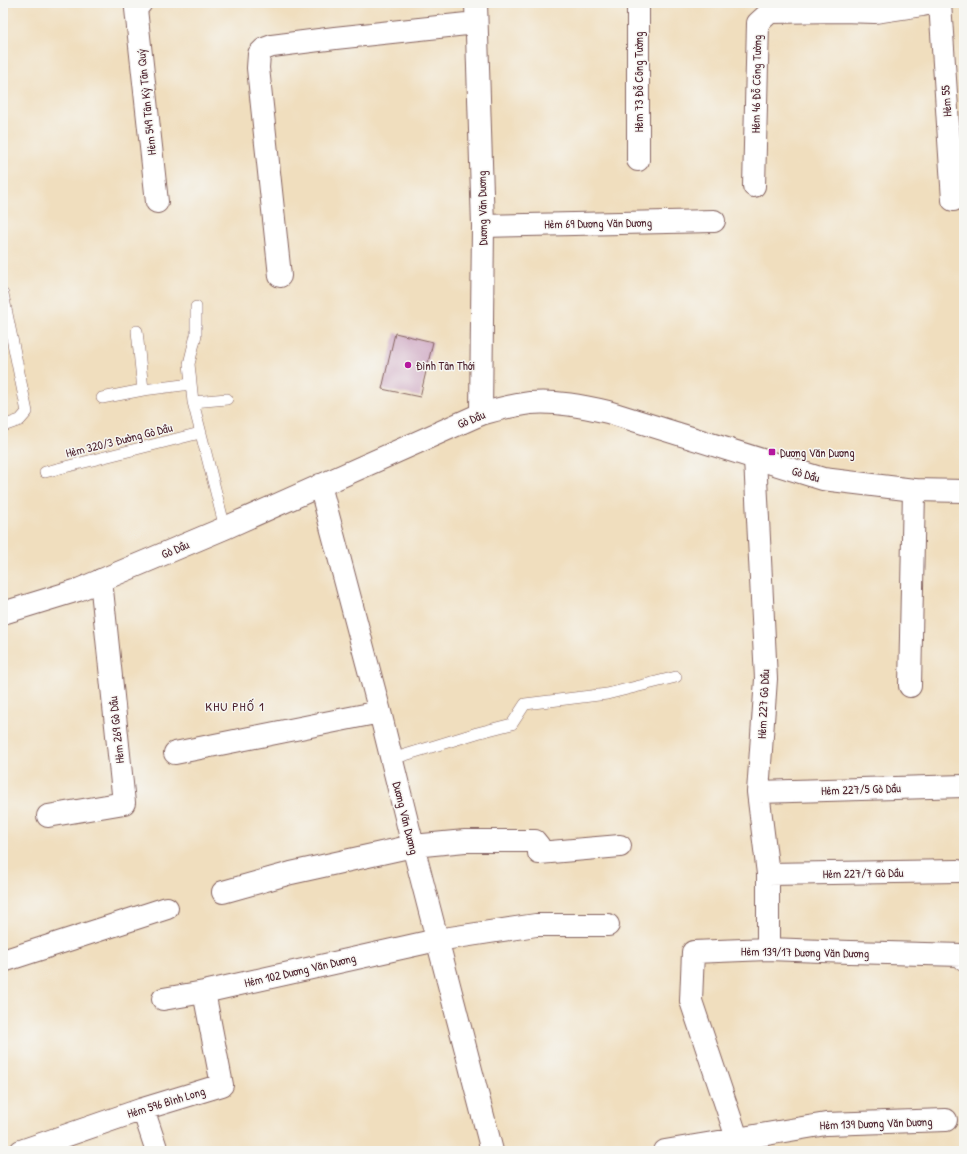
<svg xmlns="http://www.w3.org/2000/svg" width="967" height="1154" font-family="'Patrick Hand',sans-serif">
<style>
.building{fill:#c89bbb}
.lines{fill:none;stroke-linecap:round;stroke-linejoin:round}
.service-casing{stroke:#84625e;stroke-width:12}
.minor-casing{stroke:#84625e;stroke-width:24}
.tertiary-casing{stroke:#84625e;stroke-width:24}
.service{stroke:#fff;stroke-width:11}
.minor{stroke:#fff;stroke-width:22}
.tertiary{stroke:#fff;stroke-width:22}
.poi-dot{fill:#b5179e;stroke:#f6f6f2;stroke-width:1.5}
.labels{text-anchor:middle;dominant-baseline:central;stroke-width:3;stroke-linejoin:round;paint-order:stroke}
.street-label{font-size:12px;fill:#4a1f2b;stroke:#f6f6f2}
.poi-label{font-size:12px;fill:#4a1f2b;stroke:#f6f6f2;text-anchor:start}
.neighbourhood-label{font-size:13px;letter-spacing:1px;fill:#4a1f2b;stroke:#f6f6f2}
</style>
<rect width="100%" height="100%" fill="#f6f6f2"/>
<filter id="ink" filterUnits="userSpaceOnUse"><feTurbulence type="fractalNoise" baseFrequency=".025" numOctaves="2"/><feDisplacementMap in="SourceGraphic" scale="8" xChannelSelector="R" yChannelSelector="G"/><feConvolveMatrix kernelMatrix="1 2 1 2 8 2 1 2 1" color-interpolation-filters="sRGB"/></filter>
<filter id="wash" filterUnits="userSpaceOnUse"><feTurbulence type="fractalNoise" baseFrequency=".012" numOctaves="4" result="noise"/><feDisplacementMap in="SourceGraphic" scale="16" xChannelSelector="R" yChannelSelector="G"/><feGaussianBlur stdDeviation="0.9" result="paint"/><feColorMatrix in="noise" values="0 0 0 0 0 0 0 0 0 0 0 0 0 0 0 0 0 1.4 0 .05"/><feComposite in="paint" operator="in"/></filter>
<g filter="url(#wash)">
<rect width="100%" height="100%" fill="#f0debe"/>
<g id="blocks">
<path class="building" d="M395,333l38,9 -13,55 -38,-8z"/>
</g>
</g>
<g filter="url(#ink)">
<use href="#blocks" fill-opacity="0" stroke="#84625e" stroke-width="1"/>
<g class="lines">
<g class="service-casing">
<path id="service" d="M3,294l24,118 -7,8 -17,6
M196,307v28l-7,29 4,38 32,126
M137,331l6,59
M102,398l41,-8 48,-6
M193,402l34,-3
M45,472l155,-39
M392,759l85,-26 35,-9 13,-20 82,-10 69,-17"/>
</g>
<g class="minor-casing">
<path id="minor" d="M141,3l-5,6 21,193
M476,3l7,223 -2,188
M833,3l8,8 34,1 47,-7 9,-2
M940,3l13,197
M638,160v-157
M754,186l4,-163 12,-11 71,-1
M483,226l231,-5
M280,276l-22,-208 1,-14 5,-5 8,-3 63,-8 141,-15
M755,459l11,220 -8,113 10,82v75
M320,485l60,227 33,134 79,305
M910,686l4,-196
M175,753l205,-41
M758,792l206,-6
M48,816l76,-13 -23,-223
M768,874l190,-3
M223,892l68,-19 122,-27 52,-5h70l4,5v7l81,-7
M3,961l164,-53
M163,999l41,-7 233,-52 99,-15h72
M143,1109l14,42
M21,1151l122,-42 79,-24 -18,-93
M665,1151l161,-27 120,-4
M740,1151l-3,-13 -46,-137 2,-49 75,-3 82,3 112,3 2,4"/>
</g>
<g class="tertiary-casing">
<path id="tertiary" d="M3,613l75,-23 147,-62 256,-114c17,-5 33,-9 49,-11 27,-2 52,3 78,9l215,67 91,11 50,1"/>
</g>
<use href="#service" class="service"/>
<use href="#minor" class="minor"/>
<use href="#tertiary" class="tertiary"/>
</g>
</g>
<g class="poi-dot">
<circle cx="408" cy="365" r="4"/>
<rect x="768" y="448" width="8" height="8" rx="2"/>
</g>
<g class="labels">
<g class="street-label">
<text transform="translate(638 82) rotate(-90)">Hẻm 73 Đỗ Công Tường</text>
<text transform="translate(756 84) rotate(-89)">Hẻm 46 Đỗ Công Tường</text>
<text transform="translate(946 101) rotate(-94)">Hẻm 55</text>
<text transform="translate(146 102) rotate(-96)">Hẻm 549 Tân Kỳ Tân Quý</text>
<text transform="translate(482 208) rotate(-91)">Dương Văn Dương</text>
<text transform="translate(598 223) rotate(-1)">Hẻm 69 Dương Văn Dương</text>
<text transform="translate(471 419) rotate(-22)">Gò Dầu</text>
<text transform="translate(119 440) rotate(-14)">Hẻm 320/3 Đường Gò Dầu</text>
<text transform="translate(806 474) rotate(16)">Gò Dầu</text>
<text transform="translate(175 549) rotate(-23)">Gò Dầu</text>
<text transform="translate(763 704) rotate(-87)">Hẻm 227 Gò Dầu</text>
<text transform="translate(116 730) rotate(-96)">Hẻm 269 Gò Dầu</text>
<text transform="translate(861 789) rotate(-2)">Hẻm 227/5 Gò Dầu</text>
<text transform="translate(406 818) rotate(76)">Dương Văn Dương</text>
<text transform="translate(863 873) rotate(-1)">Hẻm 227/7 Gò Dầu</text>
<text transform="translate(805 952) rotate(1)">Hẻm 139/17 Dương Văn Dương</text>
<text transform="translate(300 970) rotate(-13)">Hẻm 102 Dương Văn Dương</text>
<text transform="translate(166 1102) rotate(-17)">Hẻm 596 Bình Long</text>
<text transform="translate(876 1123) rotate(-2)">Hẻm 139 Dương Văn Dương</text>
</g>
<g class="poi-label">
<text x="416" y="365">Đình Tân Thới</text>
<text x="780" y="452">Dương Văn Dương</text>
</g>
<g class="neighbourhood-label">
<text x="235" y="706">KHU PHỐ 1</text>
</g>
</g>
<rect width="967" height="1154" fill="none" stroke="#f6f6f2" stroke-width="16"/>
</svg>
